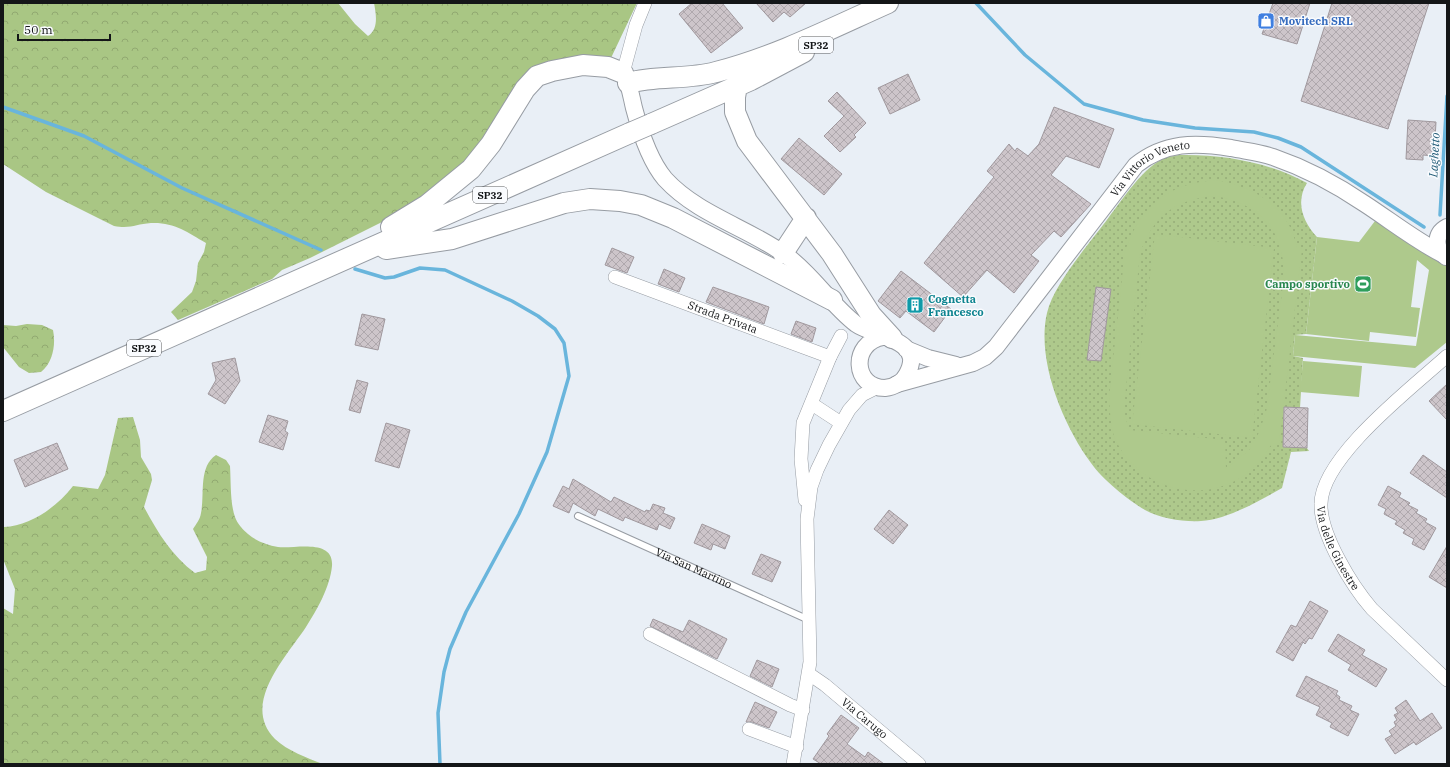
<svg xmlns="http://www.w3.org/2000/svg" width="1450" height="767" font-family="'IBM Plex Serif',serif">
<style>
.grass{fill:url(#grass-dots)}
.forest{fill:url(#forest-crowns)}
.green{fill:#aec98c;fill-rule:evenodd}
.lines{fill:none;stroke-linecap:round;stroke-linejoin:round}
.stream{stroke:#69b5dc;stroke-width:3.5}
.building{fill:url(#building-cross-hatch);stroke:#a0989d}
.service-casing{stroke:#979ca3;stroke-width:8}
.minor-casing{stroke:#979ca3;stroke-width:14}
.tertiary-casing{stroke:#979ca3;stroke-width:18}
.primary-casing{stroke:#979ca3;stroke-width:22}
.service{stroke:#fff;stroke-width:6}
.minor{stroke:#fff;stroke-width:13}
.tertiary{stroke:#fff;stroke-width:16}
.primary{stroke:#fff;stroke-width:20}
.primary-bridge-casing{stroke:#979ca3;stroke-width:22;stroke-linecap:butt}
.primary-bridge{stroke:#fff;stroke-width:20}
.labels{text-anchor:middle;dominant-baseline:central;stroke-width:3;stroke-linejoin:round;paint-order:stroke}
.shield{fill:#f9fbfe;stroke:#595b5d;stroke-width:1}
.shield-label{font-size:10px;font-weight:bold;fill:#141618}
.shop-label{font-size:11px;font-weight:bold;fill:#366cbe;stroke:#f9fbfe;text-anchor:start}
.street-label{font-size:11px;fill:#141618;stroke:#f9fbfe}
.leisure-label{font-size:11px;font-weight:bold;fill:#27864d;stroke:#f9fbfe;text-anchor:end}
.culture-label{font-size:11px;font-weight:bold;fill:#0d838f;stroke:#f9fbfe;text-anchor:start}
.water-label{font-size:12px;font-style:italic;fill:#235d78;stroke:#f9fbfe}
</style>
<defs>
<pattern id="grass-dots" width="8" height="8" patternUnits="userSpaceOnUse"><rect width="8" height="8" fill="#aec98c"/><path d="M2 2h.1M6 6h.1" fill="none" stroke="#95ac78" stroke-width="1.8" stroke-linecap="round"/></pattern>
<pattern id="forest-crowns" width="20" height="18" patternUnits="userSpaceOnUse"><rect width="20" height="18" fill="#a9c684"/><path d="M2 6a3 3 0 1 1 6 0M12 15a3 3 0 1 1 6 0" fill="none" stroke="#91a971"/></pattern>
<pattern id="building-cross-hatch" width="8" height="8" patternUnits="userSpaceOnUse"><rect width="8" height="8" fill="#cdc5ca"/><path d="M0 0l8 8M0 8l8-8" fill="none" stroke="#afa8ad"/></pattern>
</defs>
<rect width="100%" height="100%" fill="#e9eff6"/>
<path class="grass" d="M1179,155c43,-1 90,7 128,28 -12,19 -4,39 10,54l-11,97 -11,1 -2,21 10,2 -3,50 -16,-1 -1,39 24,2 2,3 -18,1 -9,36c-21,12 -56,32 -81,33 -17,1 -40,-2 -56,-11 -17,-10 -43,-31 -54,-47 -28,-38 -55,-103 -44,-150 7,-30 44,-71 62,-96 13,-17 35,-51 56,-59 4,-2 10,-2 14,-3z"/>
<path class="forest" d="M3,3h335l17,21 13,12c11,-7 8,-22 6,-33h263l-26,55 -35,1 -74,57 -48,60 -68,44 -76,38 -28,12 -10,9 -94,41 -7,-8 21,-20 4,-11 2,-18 6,-11 2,-9c-19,-11 -32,-21 -55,-20 -15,1 -20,6 -37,3l-68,-34 -43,-28z
M27,324l15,1 11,5c3,14 0,33 -12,42l-12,1 -10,-6 -16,-20v-22l13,1z
M133,417l7,23 1,17 10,17 1,6 -8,27c14,26 28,49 51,66l11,-3 1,-13 -14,-28c3,-5 7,-9 8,-16 4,-18 -3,-46 15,-58l10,5 4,6c1,15 0,37 5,51 2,6 8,13 13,17 8,7 19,11 30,13 17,2 56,-9 54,19 -2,21 -15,44 -26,61 -19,29 -66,77 -31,112 13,12 32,19 48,25h-320v-156l10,6 2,-25 -12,-30 1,-32c26,-1 53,-20 69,-41l25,3 7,-14 13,-57z"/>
<path class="green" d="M1216,180c38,7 73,26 81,68l5,1 -23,195h-7c-8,11 -15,22 -26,30 -44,33 -112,14 -132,-38 -4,-13 -4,-26 -5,-39l16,-146c16,-46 42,-67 91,-71zM1215,196c47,8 69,35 69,82l-18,135 -9,24 -8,13 -23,19 -1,-29 -96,-10 -4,-15v-18l15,-143c13,-38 35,-55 75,-58z
M1375,221l72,43v78l-32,26 -122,-12 2,-21 121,11 13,-76 -12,-10 -6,47 9,1 -4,29 -46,-5 -1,9 -63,-7 11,-97 42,5z
M1155,234l119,14 -22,190 -120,-14z
M1303,361l59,5 -3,31 -59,-5z"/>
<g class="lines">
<path class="stream" d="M976,3l49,52 59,49 59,16 52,8 59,4 24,6 23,9 123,80
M3,107l81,29 98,52 139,62
M1440,215l7,-119
M355,269l30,9 9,-1 26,-9 25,2 67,31 26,15 17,13 9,14 5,33 -22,76 -28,62 -53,98 -16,37 -6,23 -6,41 2,51"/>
</g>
<path class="building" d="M692,3h30l21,25 -32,25 -32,-39z
M756,3h50l-16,14 -6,-5 -11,10z
M1273,3h37l-13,41 -35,-10z
M1332,3h97l-41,126 -87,-28z
M908,74l12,26 -30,14 -12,-26z
M837,92l29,31 -12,12 2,2 -16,15 -16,-16 20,-20 -16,-15z
M1054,107l60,22 -15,39 -33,-12 -15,19 40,29 -30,33 -7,-6 -23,24 8,6 -25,32 -27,-23 -24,27 -39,-34 70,-86 -7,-6 22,-27 6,7 2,-3 11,8 11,-12z
M1408,120l28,2 -2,34 -11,-1v5l-17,-1z
M799,138l43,36 -18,21 -43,-36z
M612,248l22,9 -7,16 -22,-8z
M664,269l21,9 -6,14 -21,-8z
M901,271l50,38 -17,23 -28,-21 -6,7 -22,-17z
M713,287l56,20 -5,17 -58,-22z
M1096,287l15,2 -10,72 -14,-1z
M362,314l23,5 -7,31 -23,-5z
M796,321l20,7 -4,14 -21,-8z
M235,358l5,23 -15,23 -17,-10 8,-14 -4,-17z
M357,380l11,3 -8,30 -11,-3z
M1447,384v36l-18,-19z
M1284,407l24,1 -1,40 -24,-1z
M268,415l20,6 -3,10 3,2 -5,17 -24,-8z
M386,423l24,7 -11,38 -24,-7z
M57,443l11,26 -43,18 -11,-27z
M1423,455l24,17v26l-37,-25z
M573,479l38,23 3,-5 31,15 1,-2 4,1 3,-7 12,4 -2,5 12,5 -5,11 -11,-5 -2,6 -32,-13 -2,4 -25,-12 -3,7 -22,-13 -4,10 -16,-7 10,-20 6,3z
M1388,486l13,7 -2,4 11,6 -2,2 10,5 -2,3 11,6 -2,3 11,6 -12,22 -12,-6 2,-5 -11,-6 2,-3 -10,-6 2,-3 -13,-7 2,-5 -8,-4z
M889,510l19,15 -15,19 -19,-15z
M702,524l28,12 -5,13 -12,-5 -2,6 -17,-7z
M1447,546v42l-18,-11z
M761,554l20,8 -9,20 -20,-8z
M1310,601l18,10 -16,28 -3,-1 -4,6 -2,-2 -10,19 -17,-9 15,-27 5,2z
M653,619l30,13 6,-12 38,19 -10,20 -67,-33z
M1338,634l27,16 -3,5 25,14 -11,18 -28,-17 3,-5 -23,-14z
M757,660l22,9 -7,18 -22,-11z
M1306,676l32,15 -2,3 4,3 -1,3 13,6 -2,4 9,4 -11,22 -18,-9 2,-4 -16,-8 4,-8 -24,-11z
M1406,700l14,21 12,-8 10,15 -26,17 -2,-3 -19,12 -10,-15 7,-4 -3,-4 7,-5 -2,-4 3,-2 -3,-5 4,-2 -3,-5z
M755,702l22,10 -8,16 -17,-6h-6z
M841,715l18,13 -12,16 18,13 3,-5 16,12h-63l-8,-5 16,-23 -2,-2z"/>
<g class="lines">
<g class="service-casing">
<g id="service">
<path id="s1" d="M578,516l231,104"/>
</g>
</g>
<g class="minor-casing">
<g id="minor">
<path d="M623,73l13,-48 9,-22"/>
<path id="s2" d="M615,277l215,80"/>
<path id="s3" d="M1447,356c-33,30 -126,101 -126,148 -1,30 31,82 51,105l75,71"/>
<path d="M812,404l29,19"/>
<path d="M805,500l-4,-41 2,-36 27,-66 11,-21"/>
<path d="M650,634l140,71 13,5"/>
<path id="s4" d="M809,674l16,11 94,79"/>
<path d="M749,729l48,18"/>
<path d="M793,764l17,-102 -3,-143 4,-32 6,-17 12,-25 20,-35 13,-15 16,-8"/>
</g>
</g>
<g class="tertiary-casing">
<g id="tertiary">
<path d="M623,73c7,11 8,23 11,35 6,23 15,52 31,71 33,36 84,49 122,77 27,20 44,49 69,68 18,13 70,15 51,50 -4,8 -13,13 -22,14 -32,0 -35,-45 -2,-51"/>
<path d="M1446,257c-11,-8 -12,-23 1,-30"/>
<path d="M906,349l22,9 28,7"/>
<path id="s5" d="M897,384l76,-21 12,-6 11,-10 140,-182c29,-23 59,-23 95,-17 14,3 28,4 42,9 32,11 64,28 92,47 26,17 50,36 77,50"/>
</g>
</g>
<g class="primary-casing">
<path id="primary" d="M628,83c29,-8 59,-3 88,-11 59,-15 116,-44 172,-69
M737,86l-2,11v15l12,29 85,113 39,61 21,23
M651,124l100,-44 53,-28
M391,227l36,-22 44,-36 20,-25 34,-55 12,-13 15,-5 31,-6 25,2 15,6
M386,249l66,-10 112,-36 26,-4 30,2 21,4 32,13 159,82
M783,253l23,-35
M3,411l627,-278"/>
</g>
<use href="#service" class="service"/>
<use href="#minor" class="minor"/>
<use href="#tertiary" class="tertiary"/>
<use href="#primary" class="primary"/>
<g class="primary-bridge-casing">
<path id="primary-bridge" d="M630,133l21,-9"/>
</g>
<use href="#primary-bridge" class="primary-bridge"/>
</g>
<defs>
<g id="shop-square" transform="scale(0.9)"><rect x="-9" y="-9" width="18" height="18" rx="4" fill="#3f7fe0" stroke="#f9fbfe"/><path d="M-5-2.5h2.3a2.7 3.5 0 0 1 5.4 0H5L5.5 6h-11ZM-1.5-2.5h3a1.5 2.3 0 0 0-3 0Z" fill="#fff"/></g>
<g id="stadium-square" transform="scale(0.9)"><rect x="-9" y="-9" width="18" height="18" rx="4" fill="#2e9e5b" stroke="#f9fbfe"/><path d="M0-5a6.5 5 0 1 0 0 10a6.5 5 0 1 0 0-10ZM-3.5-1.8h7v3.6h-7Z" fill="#fff"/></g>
<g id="building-square" transform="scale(0.9)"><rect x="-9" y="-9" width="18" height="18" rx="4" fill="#0f9aa8" stroke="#f9fbfe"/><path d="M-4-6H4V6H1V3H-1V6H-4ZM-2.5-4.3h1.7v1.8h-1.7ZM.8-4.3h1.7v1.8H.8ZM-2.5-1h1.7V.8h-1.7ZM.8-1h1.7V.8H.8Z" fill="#fff"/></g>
</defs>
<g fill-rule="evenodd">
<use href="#shop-square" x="1266" y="21"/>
<use href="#stadium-square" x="1363" y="284"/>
<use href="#building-square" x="915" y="305"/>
</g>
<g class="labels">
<g class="shield">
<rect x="799" y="37" width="34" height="16" rx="3"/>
<rect x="473" y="187" width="34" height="16" rx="3"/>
<rect x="127" y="340" width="34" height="16" rx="3"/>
</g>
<g class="shield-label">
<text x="816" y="45">SP32</text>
<text x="490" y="195">SP32</text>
<text x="144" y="348">SP32</text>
</g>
<g class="shop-label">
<text x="1279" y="21">Movitech SRL</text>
</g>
<g class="street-label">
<text stroke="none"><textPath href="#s5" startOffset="347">Via Vittorio Veneto</textPath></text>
<text stroke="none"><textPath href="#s2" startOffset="115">Strada Privata</textPath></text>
<text stroke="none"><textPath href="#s3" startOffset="246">Via delle Ginestre</textPath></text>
<text stroke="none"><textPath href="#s1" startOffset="127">Via San Martino</textPath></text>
<text stroke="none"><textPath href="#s4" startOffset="71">Via Carugo</textPath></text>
</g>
<g class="leisure-label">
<text x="1350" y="284">Campo sportivo</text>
</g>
<g class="culture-label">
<text x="928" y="299">Cognetta<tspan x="928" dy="13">Francesco</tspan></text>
</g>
<g class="water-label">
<text transform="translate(1434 155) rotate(-87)">Laghetto</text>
</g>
</g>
<rect width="1450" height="767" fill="none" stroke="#141618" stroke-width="8"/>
<path d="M18 34v6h92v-6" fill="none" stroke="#141618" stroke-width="2"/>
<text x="24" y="34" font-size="12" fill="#141618" stroke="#f9fbfe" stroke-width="3" paint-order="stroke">50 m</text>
</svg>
